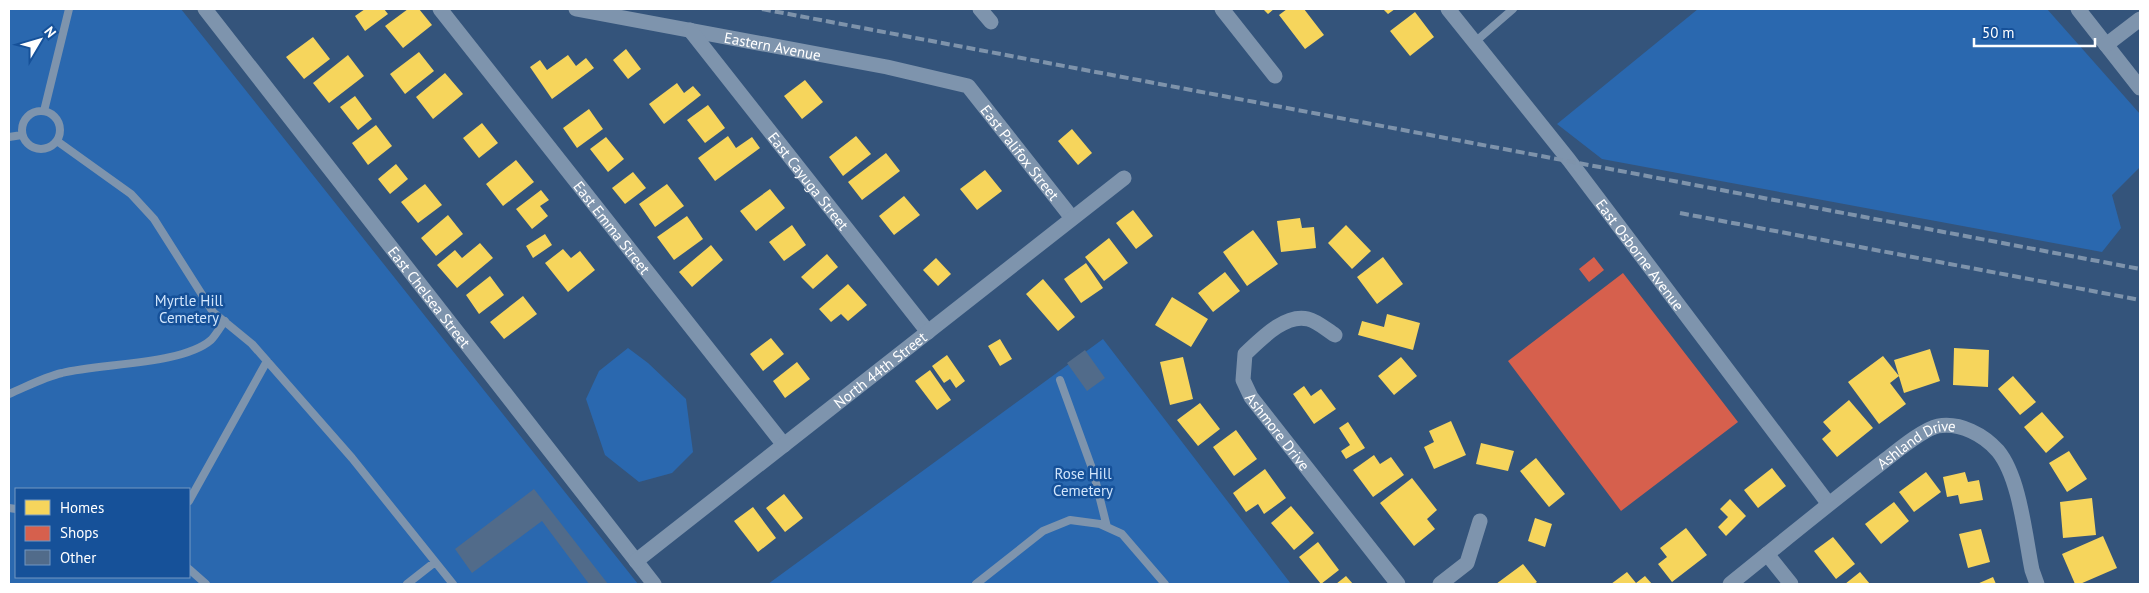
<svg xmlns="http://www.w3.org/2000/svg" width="2149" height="593" font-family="'PT Sans',sans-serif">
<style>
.green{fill:#2a68af;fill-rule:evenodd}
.homes{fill:#f6d55c}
.shops{fill:#d6604d}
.building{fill:#516b8a}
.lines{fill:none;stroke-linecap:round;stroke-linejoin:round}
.lane{stroke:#7e94ad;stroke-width:8}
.street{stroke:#7e94ad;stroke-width:15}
.rail{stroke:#7e93ab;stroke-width:4;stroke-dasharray:9 4;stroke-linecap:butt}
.labels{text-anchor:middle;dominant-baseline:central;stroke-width:5;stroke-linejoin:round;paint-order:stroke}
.street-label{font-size:15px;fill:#fff;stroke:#165199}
.park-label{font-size:15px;fill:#d2e6fc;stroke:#165199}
</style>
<rect width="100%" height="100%" fill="#34547b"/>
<path class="green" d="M9,9h172l457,575h-629zM16,489h173v88h-173z
M1698,9h349l93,105v53l-28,28 9,33 -19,24 -500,-93 -45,-35z
M1103,339l188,245h-523z
M628,348l20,15 38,36 7,53 -21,21 -33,9 -34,-27 -19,-56 13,-28z"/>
<path class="homes" d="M365,9h19l4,5 -23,17 -10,-15z
M408,9h11l13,16 -29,23 -18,-22z
M1263,9h11l-6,5z
M1287,9h17l20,26 -19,14 -26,-34z
M1383,9h12l-7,5z
M1415,12l19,25 -24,19 -20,-25z
M313,37l17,22 -26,20 -18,-22z
M626,49l15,20 -13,10 -15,-19z
M419,52l15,19 -29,23 -15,-20z
M348,55l16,21 -35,27 -16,-20z
M568,55l8,11 10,-8 8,10 -42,31 -22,-32 10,-7 7,10z
M445,73l18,21 -30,25 -17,-22z
M805,80l18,22 -21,17 -18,-23z
M677,83l7,10 9,-7 8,9 -37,29 -15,-20z
M355,96l17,23 -14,11 -18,-23z
M708,105l17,23 -20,15 -18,-23z
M589,109l14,20 -26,19 -14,-20z
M482,123l16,20 -19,15 -16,-20z
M376,125l16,21 -24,19 -16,-22z
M1072,129l20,24 -14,12 -20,-24z
M728,136l8,12 16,-11 8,11 -45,33 -17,-23z
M856,136l15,18 -28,22 -14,-19z
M606,137l18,22 -16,13 -18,-23z
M886,153l14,18 -38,29 -14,-18z
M516,160l18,22 -31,24 -17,-22z
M396,164l12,15 -18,15 -12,-15z
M985,170l17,21 -25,19 -17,-21z
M633,172l13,16 -21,16 -13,-16z
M425,184l17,21 -24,18 -17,-21z
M667,184l17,22 -29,21 -16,-23z
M770,189l15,19 -29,23 -16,-20z
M541,190l8,10 -9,6 8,10 -16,13 -16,-20z
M904,196l16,19 -26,20 -15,-19z
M1133,210l20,26 -17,13 -20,-26z
M448,215l15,19 -27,22 -15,-18z
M687,216l16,23 -29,21 -17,-23z
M1300,218l2,10 12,-1 2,21 -35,4 -4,-31z
M792,225l14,20 -22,16 -15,-19z
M1346,225l25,26 -19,18 -24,-26z
M1253,230l25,34 -31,22 -24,-34z
M545,234l7,11 -19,13 -7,-12z
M1109,238l19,25 -24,18 -19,-24z
M480,243l13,15 -36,30 -20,-23 18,-15 7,8z
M711,245l12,15 -31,27 -13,-15z
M563,249l8,9 9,-7 15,19 -27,22 -23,-29z
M827,254l11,13 -25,22 -12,-12z
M1383,257l20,27 -26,20 -20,-27z
M936,258l15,16 -13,12 -15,-16z
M1086,263l17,25 -22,15 -17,-24z
M1225,272l15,19 -27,21 -15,-19z
M490,276l14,19 -25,19 -13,-19z
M1043,279l32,38 -17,14 -32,-37z
M848,284l19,21 -19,16 -7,-7 -10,8 -12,-13z
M523,296l14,18 -33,25 -14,-17z
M1172,297l36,22 -17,28 -36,-22z
M1387,314l33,9 -7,27 -55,-15 4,-14 22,6z
M771,338l13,16 -21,17 -13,-17z
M1000,339l12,20 -12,7 -12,-20z
M1954,348l35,2 -1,37 -35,-2z
M1930,349l10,32 -36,12 -10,-33z
M947,355l18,26 -9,7 -6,-9 -6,4 -12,-17z
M1883,356l16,20 -9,7 16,21 -27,20 -31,-42z
M1183,357l10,42 -23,6 -10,-43z
M1401,357l16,19 -23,19 -16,-19z
M797,362l13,17 -25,19 -12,-17z
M930,370l21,30 -14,10 -22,-29z
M2013,376l23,26 -16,13 -22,-26z
M1304,386l7,10 10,-7 15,20 -22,15 -21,-30z
M1849,400l24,28 -36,29 -15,-18 9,-8 -8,-9z
M1200,403l20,26 -22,17 -21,-26z
M2042,412l22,25 -18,16 -22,-26z
M1451,421l15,34 -32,14 -10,-22 10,-5 -5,-11z
M1348,422l17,26 -19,11 -5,-8 9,-6 -11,-17z
M1236,430l21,29 -23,17 -21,-29z
M1481,443l33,8 -6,20 -32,-7z
M2069,451l18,28 -20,13 -18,-29z
M1374,455l6,9 11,-7 13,18 -31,22 -20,-27z
M1536,458l29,36 -16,13 -29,-36z
M1772,468l14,18 -28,22 -14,-18z
M1265,469l21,29 -22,16 -6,-10 -12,8 -13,-19z
M1926,472l15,20 -27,20 -15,-20z
M1965,472l3,10 11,-2 4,20 -23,4 -2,-9 -11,2 -4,-20z
M1412,478l25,32 -10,9 8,10 -21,17 -34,-43z
M784,494l19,24 -18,14 -19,-24z
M2092,498l4,37 -33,3 -3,-36z
M1730,499l16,17 -20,20 -8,-9 10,-10 -8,-8z
M1894,502l15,19 -28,23 -16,-20z
M1291,506l23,27 -20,17 -23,-27z
M753,507l23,31 -18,14 -24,-31z
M1535,518l17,6 -7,23 -17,-6z
M1686,528l21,27 -35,27 -14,-18 9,-7 -7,-9z
M1981,529l9,33 -22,6 -9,-34z
M2103,536l14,32 -37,16h-5l-13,-30z
M1833,537l22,27 -19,15 -22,-28z
M1318,542l21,28 -18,14 -22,-27z
M1523,564l14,18 -3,2h-38z
M1627,572l9,11 9,-7 7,8h-41z
M1860,572l10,12h-25z
M1346,576l7,8h-17z
M1993,577l3,7h-19z"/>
<path class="shops" d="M1594,257l10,13 -15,12 -10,-13z
M1623,273l115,149 -117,89 -113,-150z"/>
<path class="building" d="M1085,350l20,28 -18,13 -20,-28z
M534,489l74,95h-19l-47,-63 -70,52 -17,-24z"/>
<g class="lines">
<path class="lane" d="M1475,42l38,-33
M22 130a19 19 0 1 1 38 0a19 19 0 1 1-38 0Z
M44,111l25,-102
M9,137l13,-2
M57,141l74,53 23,25 59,93 39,32 100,114 101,126
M1060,380l33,91 14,56
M9,394c17,-7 35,-17 53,-21 39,-10 120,-8 149,-33 5,-5 9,-13 14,-19
M189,501l78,-140
M9,508l7,1
M189,569l17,15
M407,584l28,-22
M976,584l67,-53 27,-11 30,4 22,10 43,50"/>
<g class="street">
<path id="s1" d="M205,9l449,575"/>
<path id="s2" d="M440,9l344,436"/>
<path id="s3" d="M576,9l311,58 81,19 104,132"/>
<path d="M980,9l11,13"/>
<path d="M1222,9l53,67"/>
<path id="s4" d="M1448,9l121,151 259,343"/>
<path d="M2078,9l62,79"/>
<path id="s5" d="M690,30l238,302"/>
<path d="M2106,45l34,-26"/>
<path id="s6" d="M1335,335c-8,-5 -18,-14 -27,-16 -23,-6 -48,21 -63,35l-2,26 8,17 147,187"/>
<path d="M1767,554l24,30"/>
<path id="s7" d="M636,561l488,-383"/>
<path d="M1440,584l27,-21 13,-42"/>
<path id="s8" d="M1730,584c51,-41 102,-83 154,-123 12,-9 39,-32 54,-35 22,-4 46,9 60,25 22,27 27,85 34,119l5,14"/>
</g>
<path class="rail" d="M762,9l1378,260
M1680,213l460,87"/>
</g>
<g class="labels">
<g class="street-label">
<text stroke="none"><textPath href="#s3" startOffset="200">Eastern Avenue</textPath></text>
<text stroke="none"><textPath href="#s3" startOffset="484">East Palifox Street</textPath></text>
<text stroke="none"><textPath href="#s5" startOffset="192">East Cayuga Street</textPath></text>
<text stroke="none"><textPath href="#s2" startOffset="278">East Emma Street</textPath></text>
<text stroke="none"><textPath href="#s4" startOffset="312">East Osborne Avenue</textPath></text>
<text stroke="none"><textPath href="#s1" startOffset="365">East Chelsea Street</textPath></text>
<text stroke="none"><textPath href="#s7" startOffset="310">North 44th Street</textPath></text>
<text stroke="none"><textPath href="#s6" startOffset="195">Ashmore Drive</textPath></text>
<text stroke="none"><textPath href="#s8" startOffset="235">Ashland Drive</textPath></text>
</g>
<g class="park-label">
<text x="189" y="300">Myrtle Hill<tspan x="189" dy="17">Cemetery</tspan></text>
<text x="1083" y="473">Rose Hill<tspan x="1083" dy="17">Cemetery</tspan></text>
</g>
</g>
<rect width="2149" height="593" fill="none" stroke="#ffffff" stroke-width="20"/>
<rect x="15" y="488" width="175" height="90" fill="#165199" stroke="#7397c2"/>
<rect x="25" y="500" width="25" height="15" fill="#f6d55c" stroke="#7397c2"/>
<text x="60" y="513" font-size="15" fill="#ffffff">Homes</text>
<rect x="25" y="526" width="25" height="15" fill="#d6604d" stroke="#7397c2"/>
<text x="60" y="538" font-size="15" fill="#ffffff">Shops</text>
<rect x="25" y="550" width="25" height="15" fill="#516b8a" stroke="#7397c2"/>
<text x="60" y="563" font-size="15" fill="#ffffff">Other</text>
<g transform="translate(40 40) rotate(52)" stroke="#165199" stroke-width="4" paint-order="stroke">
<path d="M0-4L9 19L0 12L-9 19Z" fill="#ffffff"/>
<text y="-8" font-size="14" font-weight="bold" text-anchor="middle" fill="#ffffff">N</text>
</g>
<path d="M1974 38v8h121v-8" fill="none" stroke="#ffffff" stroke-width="2.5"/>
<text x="1982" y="38" font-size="15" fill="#ffffff" stroke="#165199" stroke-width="4" paint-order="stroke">50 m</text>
</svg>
